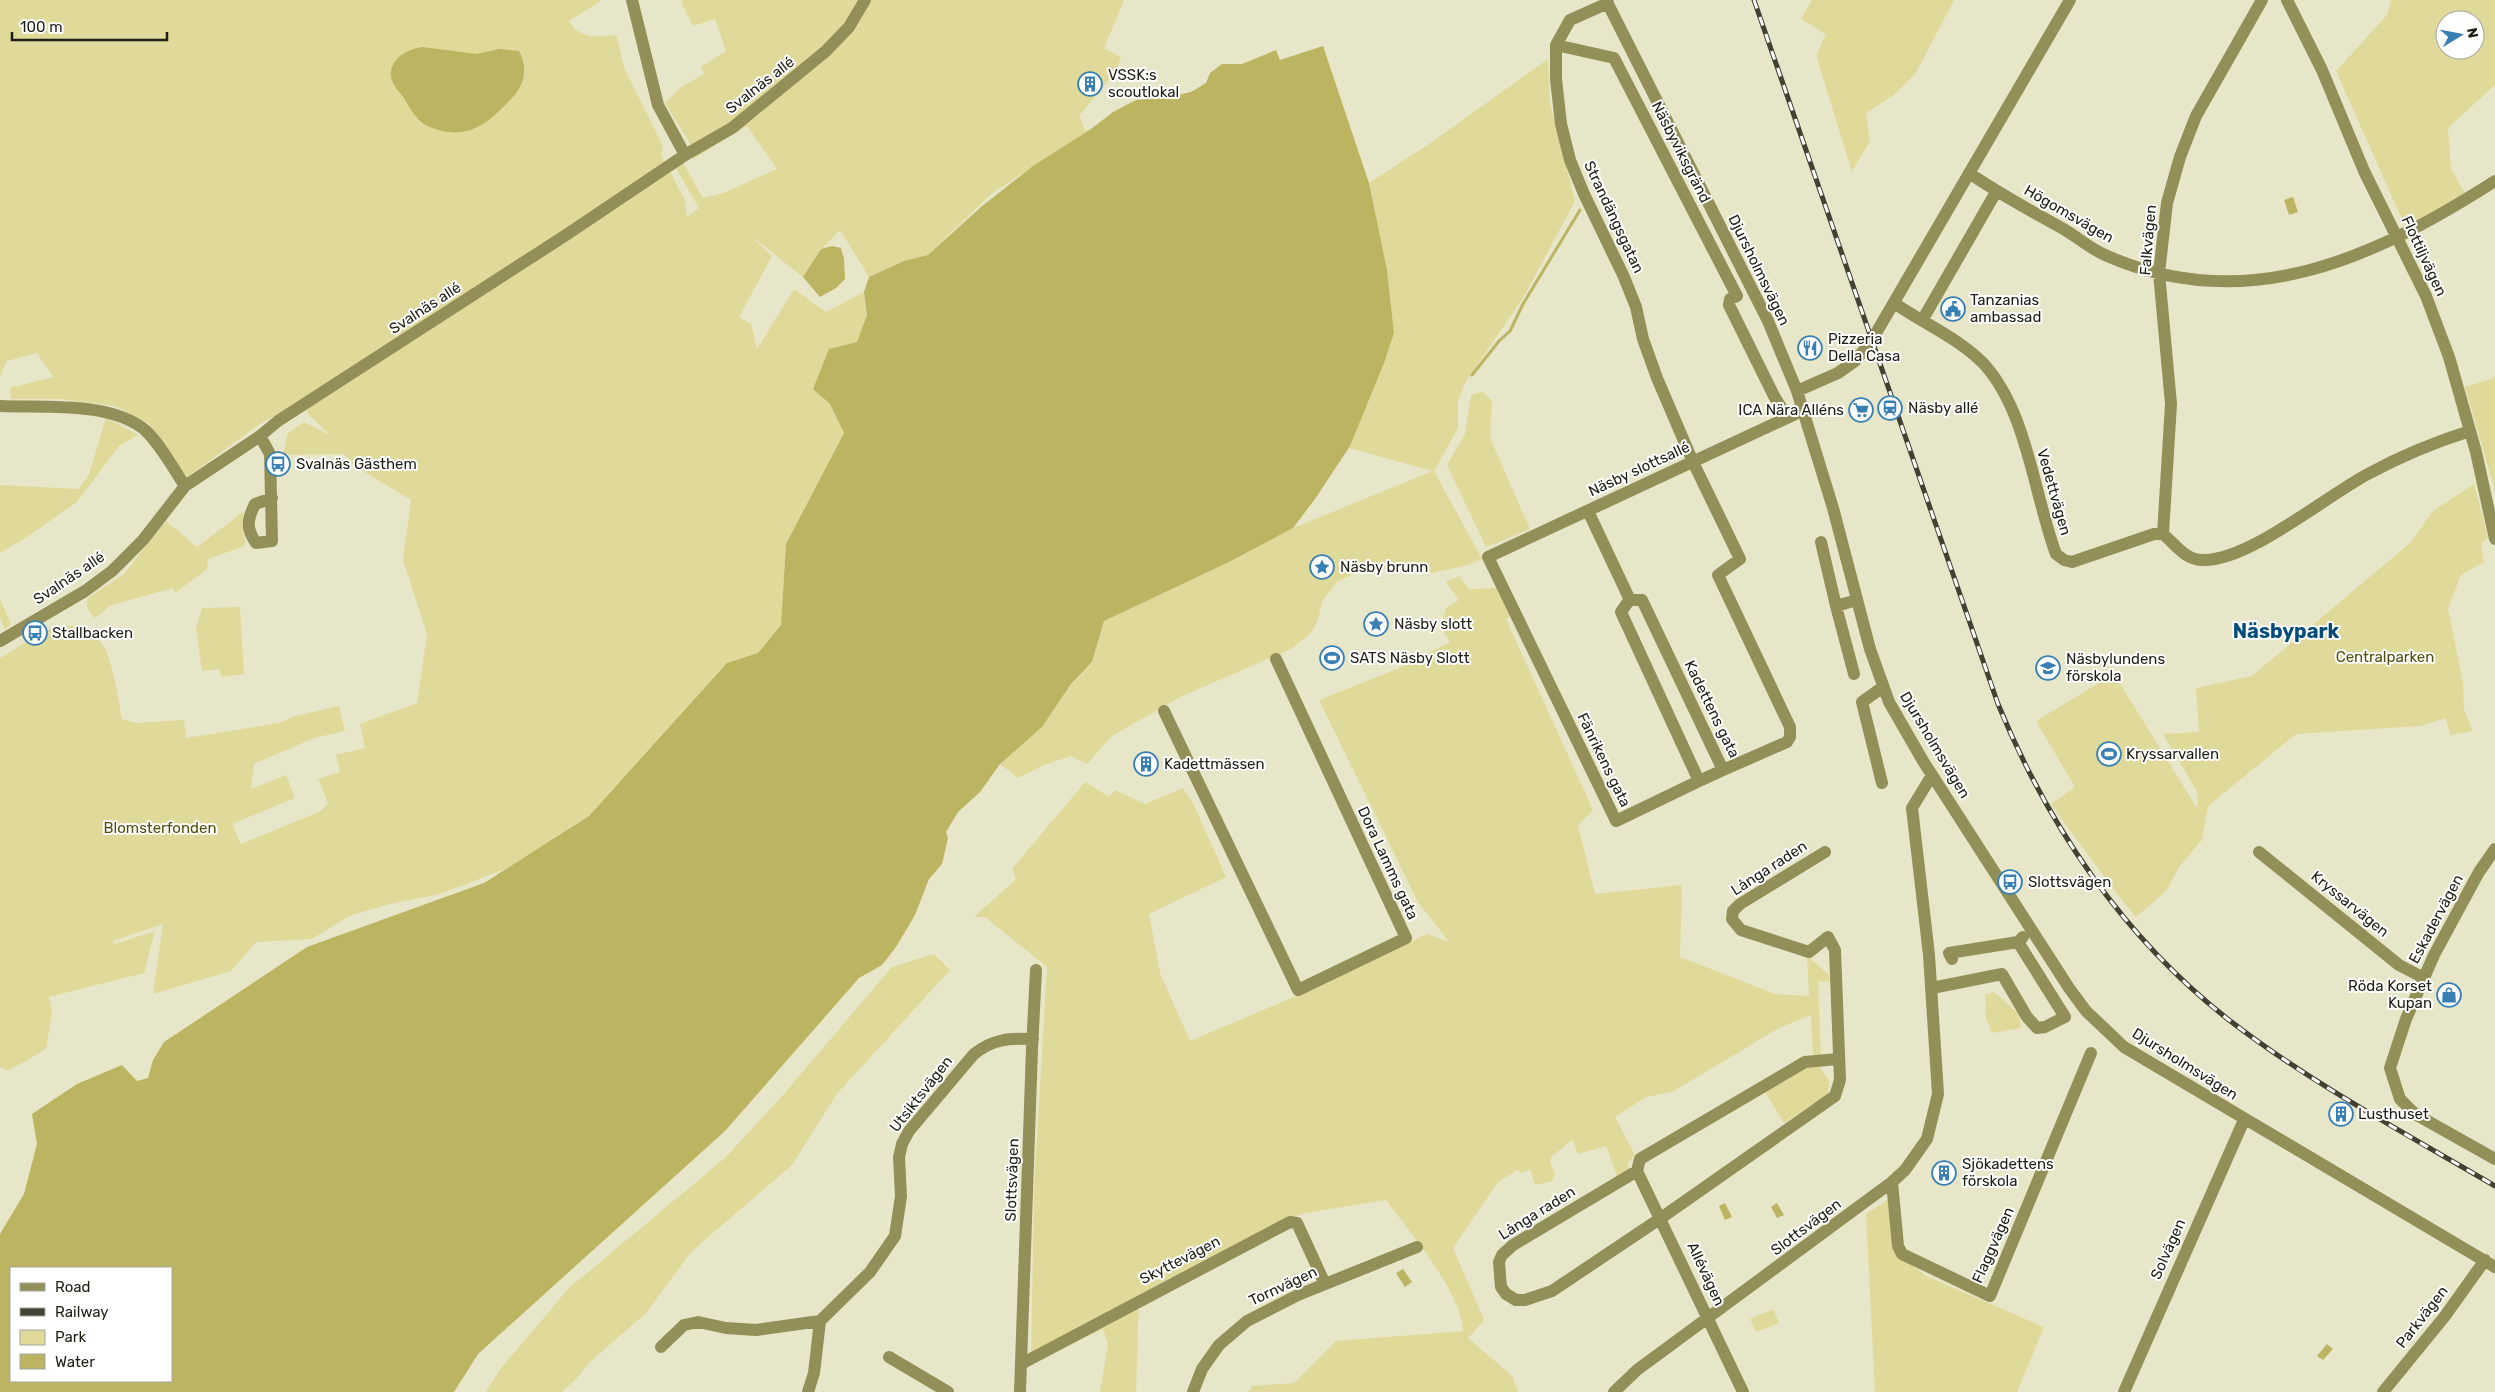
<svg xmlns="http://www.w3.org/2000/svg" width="2495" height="1392" font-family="Rubik,sans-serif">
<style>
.green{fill:#dfda9a;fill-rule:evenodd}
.water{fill:#bbb460;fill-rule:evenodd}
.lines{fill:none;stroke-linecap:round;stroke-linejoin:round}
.stream{stroke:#bbb460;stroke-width:3}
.minor{stroke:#938f58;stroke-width:12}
.rail-casing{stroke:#434133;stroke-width:5}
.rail{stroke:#fff;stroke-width:3;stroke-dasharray:9;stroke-linecap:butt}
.labels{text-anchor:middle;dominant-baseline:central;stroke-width:4;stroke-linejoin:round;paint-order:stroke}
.poi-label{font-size:15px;fill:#1f1e13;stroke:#fff;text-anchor:start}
.street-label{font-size:15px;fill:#1f1e13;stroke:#fff}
.park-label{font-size:15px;fill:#544e0c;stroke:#fff}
.district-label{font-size:20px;font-weight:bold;fill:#004c7a;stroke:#fff}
</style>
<rect width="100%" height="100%" fill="#e8e6c8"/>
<path class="green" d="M0,0h602l-33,21c11,19 28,16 47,14l9,35 38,76 -2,9 24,45 2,17 12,-9 -24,-41 8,-4 20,35 20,-5 54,-24 -30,-43 -54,33 -3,-16 -25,-40 16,-16 23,-13 -3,-7 25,-16 -11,-32 -22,7 -12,-24 2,-2h441l-20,48 17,9 -5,14 -37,45 6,14 6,-1 -100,65 -63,61 -24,6 -35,16 -29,-47 -19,19 -18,28 -54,-43 23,22 -33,61 12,7 6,25 37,-60 32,23 38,-20 3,23 -10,27 -28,7 1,55 14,29 -58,111 -5,81 -23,28 -31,10 -138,153 -79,51 -70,27 -50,10 -41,12 -37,23 -56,3 -25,29 -78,23 10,-70 -50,17 2,3 40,-13 -11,42 -95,24 3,16 -6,36 -38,22 -8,-4v-409c16,-9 33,-22 50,-29 20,-8 39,0 52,15 10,12 17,59 20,75l14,4 48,-3 2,18 93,-15 16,-7 44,-10 6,25 -31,7 -60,26 -3,25 35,-14 9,23 -63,26 9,20 80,-33 7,-8 -10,-24 22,-7 -4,-17 29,-7 -5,-24 57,-21 10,-69 -24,-74 8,-60 -58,-35 -9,-11 -61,1 5,-22 16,-11 27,14 -24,-23 4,-14 -47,22 -77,56 -39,-54 -33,-17 -55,-7h-49l-1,-11 43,-11 -16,-24 -30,8 -7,15z
M1812,0h142l-38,73 -22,22 -28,18 4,28 -18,31 -36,-117 10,-21 -25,-15z
M2391,0h104v85l-47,43 3,41 15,26 -61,31 -69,-155 51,-56zM2445,20h30v30h-30z
M1548,59l2,44 25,98 -52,97 -57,83 -8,19v28l-24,43 48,88 -14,6 -36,8 -35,-5 -33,1 -27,13 -15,20 -4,18 -7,13 -20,16 -111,48 -68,39 -25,28 -16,-8 -27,9 -26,13 -18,-14 42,-37 29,-43 21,-21 12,-42 125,-59 64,-34 140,-57 -84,-23 45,-115 -7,-63 -18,-87 60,-39z
M2495,376v114l-30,-103 27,-8z
M1483,392l9,9 -2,37 40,91 -44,18 -39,-82 18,-31 6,-39z
M106,418l32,17 -19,11 -42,56 -53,37 -24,14v-68l79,4 10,-15z
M2474,484l14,54 -7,6 3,18 -23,13 -13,33 15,75 1,27 9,21 -23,4 -4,-17 -26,8 -124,8 -88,72 -6,34 -23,27 -12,23 -31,27 -23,-28 -62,-85 24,-17 -39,-66 78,-47 83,134 1,-15 -35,-59 36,-2 -3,-44 56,-12 158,-133 23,-32z
M243,512l2,34 -37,13 -1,10 -32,24 -2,-5 -62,17 -16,13c-6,-6 -11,-11 -7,-20l36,-24 42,-53 31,26z
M1459,576l10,13 31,-1 13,27 -7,4 87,191 -15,15 17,69 87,-9 -2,72 95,37 34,2 -2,-40 22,19 1,6 -12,1 3,74 -8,-1 -2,-40 -30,12 -109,65 -26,5 -31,20 20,38 -7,7 1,10 -11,7 -12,-33 -28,8 -6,-14 -21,17 -1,5 5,13 -3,6 -17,4 -5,-16 -9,4 -4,-3 -19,12 -45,66 31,72 -16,18 44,38 6,16h-270l4,-6 42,-3 42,-42 127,-10c-2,-40 -53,-98 -77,-131l-86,14 -60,28 -101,53 -3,97h-36l8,-48 -5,-15 -72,35 3,-174 13,-223 -62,-50h-11l42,-38 -4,-10 73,-87 24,15 6,-7 30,14 38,-16 10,15 33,74 -77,37 11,59 30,68 111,-47 126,-60 22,8 -31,-40 -99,-202 78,-31 53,-27 -9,-15 5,-19 13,-8 -13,-18z
M0,599l11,25 -6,6 -5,-13z
M240,607l4,67 -22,3 -3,-8 -17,2 -6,-42 6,-21z
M934,954l16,16 -114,125 -44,70 -101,87 -45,61 -56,49 -15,18 -13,12h-76l15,-24 68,-80 156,-130 57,-62 110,-129z
M1994,992l25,22 2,14 -29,5 -6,-15 -1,-23z
M1819,1066l10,14 -1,14 -44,29 -19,-31 42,-25z
M1891,1198l6,55 29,23 118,51 -27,65h-142l-9,-178z
M1773,1309l6,14 -23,9 -6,-13z"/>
<path class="water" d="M1323,46l46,137 18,87 7,63 -10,30 -34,83 -35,53 -22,29 -64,34 -125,59 -12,41 -21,22 -29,43 -42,37 -20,28 -22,20 -12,20 2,6 -6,26 -13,15 -14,36 -19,32 -14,18 -23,13 -134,153 -247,223 -24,38h-454v-158l24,-40 13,-50 -5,-30 45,-30 45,-19 15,16 11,-3 5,-18 11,-18 143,-95 177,-64 105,-67 138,-153 31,-10 23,-28 5,-81 58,-111 -14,-29 -17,-15 16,-40 28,-7 10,-27 -3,-23 5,-15 35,-16 24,-6 53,-48 52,-41 58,-37 22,-17 23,-12 29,-2 26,-6 15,-9 4,-10 12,-9h20l34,-14 4,10zM11,1268h160v113h-160z
M422,47l55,7 22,-5 20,2c9,16 6,35 -8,48 -19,20 -38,39 -68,32 -9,-2 -18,-5 -24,-11 -6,-6 -11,-15 -15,-22 -6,-8 -15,-17 -13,-27 3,-15 18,-22 31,-24z
M2293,197l5,15 -9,3 -5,-15z
M832,246l9,2 3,11 1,20 -9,9 -16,9 -17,-20 18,-28z
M1725,1203l7,14 -7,3 -6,-14z
M1777,1203l7,12 -7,3 -6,-11z
M1403,1269l9,13 -7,5 -9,-14z
M2327,1344l6,5 -10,11 -6,-4z"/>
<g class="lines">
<path class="stream" d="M1472,375l27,-34 11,-10 13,-27 57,-94"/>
<path class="minor" d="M632,0l26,105 27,50
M1606,0l162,321 29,70 36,117 37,141 19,53 34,59 146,227 17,23 38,36 371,220
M2287,0l35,70 42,101 62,125 23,61 27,95 19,87
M1556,45l58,13 123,238 -7,3 -1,6 45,91 13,21
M1969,173c29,20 60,37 91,54 15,8 29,21 45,28 141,63 270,3 390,-74
M1894,303c29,20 64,35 89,60 44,47 51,132 73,191l8,6 8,2 82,-28h9c12,10 22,26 40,26 46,1 123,-64 165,-86 33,-18 67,-32 102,-43
M1923,319l73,-127
M1797,391l41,-18 17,-12 17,-21 198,-340
M0,406c43,2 110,-5 145,24 16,15 28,38 40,56
M260,436l10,18 2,87 -16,2c-10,-15 -9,-23 -1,-39l17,-6
M1588,511l42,89h12l81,170 64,-28 3,-5v-10l-72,-152 22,-16 -47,-97 -36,-84 -14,-39 -7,-32 -12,-30 -40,-83 -14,-34 -9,-36 -5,-45v-34l14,-25 38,-17
M2163,534l8,-130 -12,-131 8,-70 13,-46 16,-41 66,-116
M1821,542l15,64
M1630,599l-9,13 78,169 -83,40 -128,-264 316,-147
M0,641l85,-50 27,-20 31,-31 42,-54 75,-50 18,-15 288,-186 119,-80 47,-27 94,-77 23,-24 16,-27
M1854,674l-18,-68 21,-6
M1164,711l134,279 108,-52 -130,-279
M1699,781l24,-11
M1882,783l-20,-81 21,-15
M2495,849l-16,23 -45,83 -28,64 -16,49 10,31 15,15 80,45
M1825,852l-85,52 -7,7 -1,8 9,11 68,22 19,-15 7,13 5,130 -5,16 -174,122 -109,73 -27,9h-9l-10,-6 -5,-7 -2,-25 3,-7 11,-10 124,-74 3,-12 165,-97 33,-3
M2259,852l140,113 25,13
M1952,959l-3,-6 69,-11 5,-5
M1932,988l70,-14 25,43 10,11 8,-1 20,-10 -47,-75
M1637,1171l106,221
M1892,1182l6,64 4,8 88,42 101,-243
M661,1347l23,-22 14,-3 28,6 30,2 64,-9 50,-49 25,-36 6,-40 -2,-39 3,-13 7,-13 65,-77c19,-15 35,-16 59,-15
M889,1357l59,35
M1021,1364l269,-142 7,1 28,61
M808,1392l6,-19 6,-52
M1020,1392l12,-343 4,-79
M1193,1392l9,-23 17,-24 28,-24 51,-26 119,-48
M1614,1392l23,-22 255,-188 13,-12 22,-31 11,-45 -9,-139 -17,-147 20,-33
M2124,1392l120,-272
M2383,1392l62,-76 40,-56"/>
<g class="rail-casing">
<path id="rail" d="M1754,0l244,704c50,122 126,234 231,316 83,64 176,113 266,166"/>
</g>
<use href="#rail" class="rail"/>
</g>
<defs>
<g id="building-ring" transform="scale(1.25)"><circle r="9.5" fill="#fff" stroke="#387fb4" stroke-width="1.5"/><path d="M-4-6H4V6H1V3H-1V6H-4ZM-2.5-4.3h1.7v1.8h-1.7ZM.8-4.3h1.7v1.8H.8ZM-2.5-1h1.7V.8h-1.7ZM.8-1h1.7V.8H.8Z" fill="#387fb4"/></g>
<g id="civic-ring" transform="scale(1.25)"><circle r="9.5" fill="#fff" stroke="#387fb4" stroke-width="1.5"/><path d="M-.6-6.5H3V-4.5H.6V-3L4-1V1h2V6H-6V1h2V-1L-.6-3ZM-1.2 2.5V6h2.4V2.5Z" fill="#387fb4"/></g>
<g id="restaurant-ring" transform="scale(1.25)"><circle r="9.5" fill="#fff" stroke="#387fb4" stroke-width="1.5"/><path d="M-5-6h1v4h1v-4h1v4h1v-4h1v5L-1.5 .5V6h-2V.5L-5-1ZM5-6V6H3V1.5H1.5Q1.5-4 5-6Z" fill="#387fb4"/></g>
<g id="station-ring" transform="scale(1.25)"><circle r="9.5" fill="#fff" stroke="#387fb4" stroke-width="1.5"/><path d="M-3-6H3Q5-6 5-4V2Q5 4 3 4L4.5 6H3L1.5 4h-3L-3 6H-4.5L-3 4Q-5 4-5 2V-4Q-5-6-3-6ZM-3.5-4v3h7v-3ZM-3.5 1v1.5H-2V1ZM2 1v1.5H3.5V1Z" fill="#387fb4"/></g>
<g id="supermarket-ring" transform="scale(1.25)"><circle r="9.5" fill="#fff" stroke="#387fb4" stroke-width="1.5"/><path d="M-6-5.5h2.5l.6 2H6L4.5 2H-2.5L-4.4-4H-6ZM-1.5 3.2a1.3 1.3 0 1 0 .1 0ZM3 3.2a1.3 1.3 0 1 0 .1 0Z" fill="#387fb4"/></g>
<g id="bus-ring" transform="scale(1.25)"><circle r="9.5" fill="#fff" stroke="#387fb4" stroke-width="1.5"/><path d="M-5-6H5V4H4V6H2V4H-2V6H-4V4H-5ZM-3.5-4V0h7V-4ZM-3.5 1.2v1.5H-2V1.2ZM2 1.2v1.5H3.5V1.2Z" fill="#387fb4"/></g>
<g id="sight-ring" transform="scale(1.25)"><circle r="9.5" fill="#fff" stroke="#387fb4" stroke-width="1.5"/><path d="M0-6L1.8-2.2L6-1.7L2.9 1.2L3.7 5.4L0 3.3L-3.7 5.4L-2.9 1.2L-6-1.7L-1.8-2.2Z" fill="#387fb4"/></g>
<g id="stadium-ring" transform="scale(1.25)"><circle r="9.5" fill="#fff" stroke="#387fb4" stroke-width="1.5"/><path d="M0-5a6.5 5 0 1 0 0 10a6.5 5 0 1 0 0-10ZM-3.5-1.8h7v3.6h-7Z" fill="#387fb4"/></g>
<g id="school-ring" transform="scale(1.25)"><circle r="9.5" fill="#fff" stroke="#387fb4" stroke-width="1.5"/><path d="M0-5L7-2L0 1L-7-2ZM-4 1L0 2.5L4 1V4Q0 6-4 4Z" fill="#387fb4"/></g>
<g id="shop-ring" transform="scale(1.25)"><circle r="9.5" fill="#fff" stroke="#387fb4" stroke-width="1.5"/><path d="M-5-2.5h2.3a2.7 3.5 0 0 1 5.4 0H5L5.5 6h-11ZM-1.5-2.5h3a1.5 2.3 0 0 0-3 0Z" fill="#387fb4"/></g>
</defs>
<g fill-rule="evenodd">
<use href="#building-ring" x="1090" y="84"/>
<use href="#civic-ring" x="1953" y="309"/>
<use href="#restaurant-ring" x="1810" y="348"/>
<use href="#station-ring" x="1890" y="408"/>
<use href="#supermarket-ring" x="1861" y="410"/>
<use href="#bus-ring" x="278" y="464"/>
<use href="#sight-ring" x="1322" y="567"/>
<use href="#sight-ring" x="1376" y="624"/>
<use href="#bus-ring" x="35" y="633"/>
<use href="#stadium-ring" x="1332" y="658"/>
<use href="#school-ring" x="2048" y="668"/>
<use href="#stadium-ring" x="2109" y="754"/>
<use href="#building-ring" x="1146" y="764"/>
<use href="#bus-ring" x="2010" y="882"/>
<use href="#shop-ring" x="2449" y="995"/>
<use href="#building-ring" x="2341" y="1114"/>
<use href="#building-ring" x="1944" y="1173"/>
</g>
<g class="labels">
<g class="poi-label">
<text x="1108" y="75">VSSK:s<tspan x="1108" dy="17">scoutlokal</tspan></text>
<text x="1970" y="300">Tanzanias<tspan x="1970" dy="17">ambassad</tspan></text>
<text x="1828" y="339">Pizzeria<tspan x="1828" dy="17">Della Casa</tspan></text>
<text x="1908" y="408">Näsby allé</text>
<text x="1844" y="410" text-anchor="end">ICA Nära Alléns</text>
<text x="296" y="464">Svalnäs Gästhem</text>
<text x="1340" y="567">Näsby brunn</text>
<text x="1394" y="624">Näsby slott</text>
<text x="52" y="633">Stallbacken</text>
<text x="1350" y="658">SATS Näsby Slott</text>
<text x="2066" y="659">Näsbylundens<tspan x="2066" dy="17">förskola</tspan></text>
<text x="2126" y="754">Kryssarvallen</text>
<text x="1164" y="764">Kadettmässen</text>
<text x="2028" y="882">Slottsvägen</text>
<text x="2432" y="986" text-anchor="end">Röda Korset<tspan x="2432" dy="17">Kupan</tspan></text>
<text x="2358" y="1114">Lusthuset</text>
<text x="1962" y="1164">Sjökadettens<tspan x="1962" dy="17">förskola</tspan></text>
</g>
<g class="street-label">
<text transform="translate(760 85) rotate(-38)">Svalnäs allé</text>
<text transform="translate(1681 152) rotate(63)">Näsbyviksgränd</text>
<text transform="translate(2069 214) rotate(30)">Högomsvägen</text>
<text transform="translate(1614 217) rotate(65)">Strandängsgatan</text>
<text transform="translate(2148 240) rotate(-85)">Falkvägen</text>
<text transform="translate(2424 256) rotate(65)">Flottiljvägen</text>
<text transform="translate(1759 270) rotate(64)">Djursholmsvägen</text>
<text transform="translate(425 308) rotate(-33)">Svalnäs allé</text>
<text transform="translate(1639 469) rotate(-25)">Näsby slottsallé</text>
<text transform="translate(2054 492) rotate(74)">Vedettvägen</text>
<text transform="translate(69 578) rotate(-34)">Svalnäs allé</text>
<text transform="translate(1712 709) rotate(64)">Kadettens gata</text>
<text transform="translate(1935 745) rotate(59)">Djursholmsvägen</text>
<text transform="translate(1604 760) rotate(64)">Fänrikens gata</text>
<text transform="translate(1388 863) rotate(65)">Dora Lamms gata</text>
<text transform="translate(1769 868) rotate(-33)">Långa raden</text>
<text transform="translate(2350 904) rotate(39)">Kryssarvägen</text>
<text transform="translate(2436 919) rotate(-62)">Eskadervägen</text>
<text transform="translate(2185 1064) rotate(32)">Djursholmsvägen</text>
<text transform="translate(921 1094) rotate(-52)">Utsiktsvägen</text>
<text transform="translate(1012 1180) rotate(-88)">Slottsvägen</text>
<text transform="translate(1537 1213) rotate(-32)">Långa raden</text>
<text transform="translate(1806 1227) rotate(-37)">Slottsvägen</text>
<text transform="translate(1993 1245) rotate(-66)">Flaggvägen</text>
<text transform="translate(2168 1249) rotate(-66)">Solvägen</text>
<text transform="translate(1180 1260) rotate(-27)">Skyttevägen</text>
<text transform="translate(1706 1274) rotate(65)">Allévägen</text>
<text transform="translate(1283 1286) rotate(-25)">Tornvägen</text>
<text transform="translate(2422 1317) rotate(-52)">Parkvägen</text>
</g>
<g class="park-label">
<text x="2385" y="657">Centralparken</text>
<text x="160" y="828">Blomsterfonden</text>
</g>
<g class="district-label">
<text x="2286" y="631">Näsbypark</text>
</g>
</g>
<rect x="10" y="1267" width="162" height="115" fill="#ffffff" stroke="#a5a5a1"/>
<rect x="20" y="1283" width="25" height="8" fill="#938f58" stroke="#a5a5a1"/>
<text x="55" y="1292" font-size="15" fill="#1f1e13">Road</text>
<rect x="20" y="1308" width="25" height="8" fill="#434133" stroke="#a5a5a1"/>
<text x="55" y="1317" font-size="15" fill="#1f1e13">Railway</text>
<rect x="20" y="1330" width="25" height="15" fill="#dfda9a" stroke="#a5a5a1"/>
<text x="55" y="1342" font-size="15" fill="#1f1e13">Park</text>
<rect x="20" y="1354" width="25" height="15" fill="#bbb460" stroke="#a5a5a1"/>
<text x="55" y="1367" font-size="15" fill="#1f1e13">Water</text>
<g transform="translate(2460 35) rotate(80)"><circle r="24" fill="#ffffff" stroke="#a5a5a1"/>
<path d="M0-4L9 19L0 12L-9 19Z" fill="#387fb4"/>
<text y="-8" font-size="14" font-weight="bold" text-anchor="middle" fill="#1f1e13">N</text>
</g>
<path d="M12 32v8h155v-8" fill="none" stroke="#1f1e13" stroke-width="2.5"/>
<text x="20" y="32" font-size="15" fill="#1f1e13" stroke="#ffffff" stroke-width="4" paint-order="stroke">100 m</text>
</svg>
